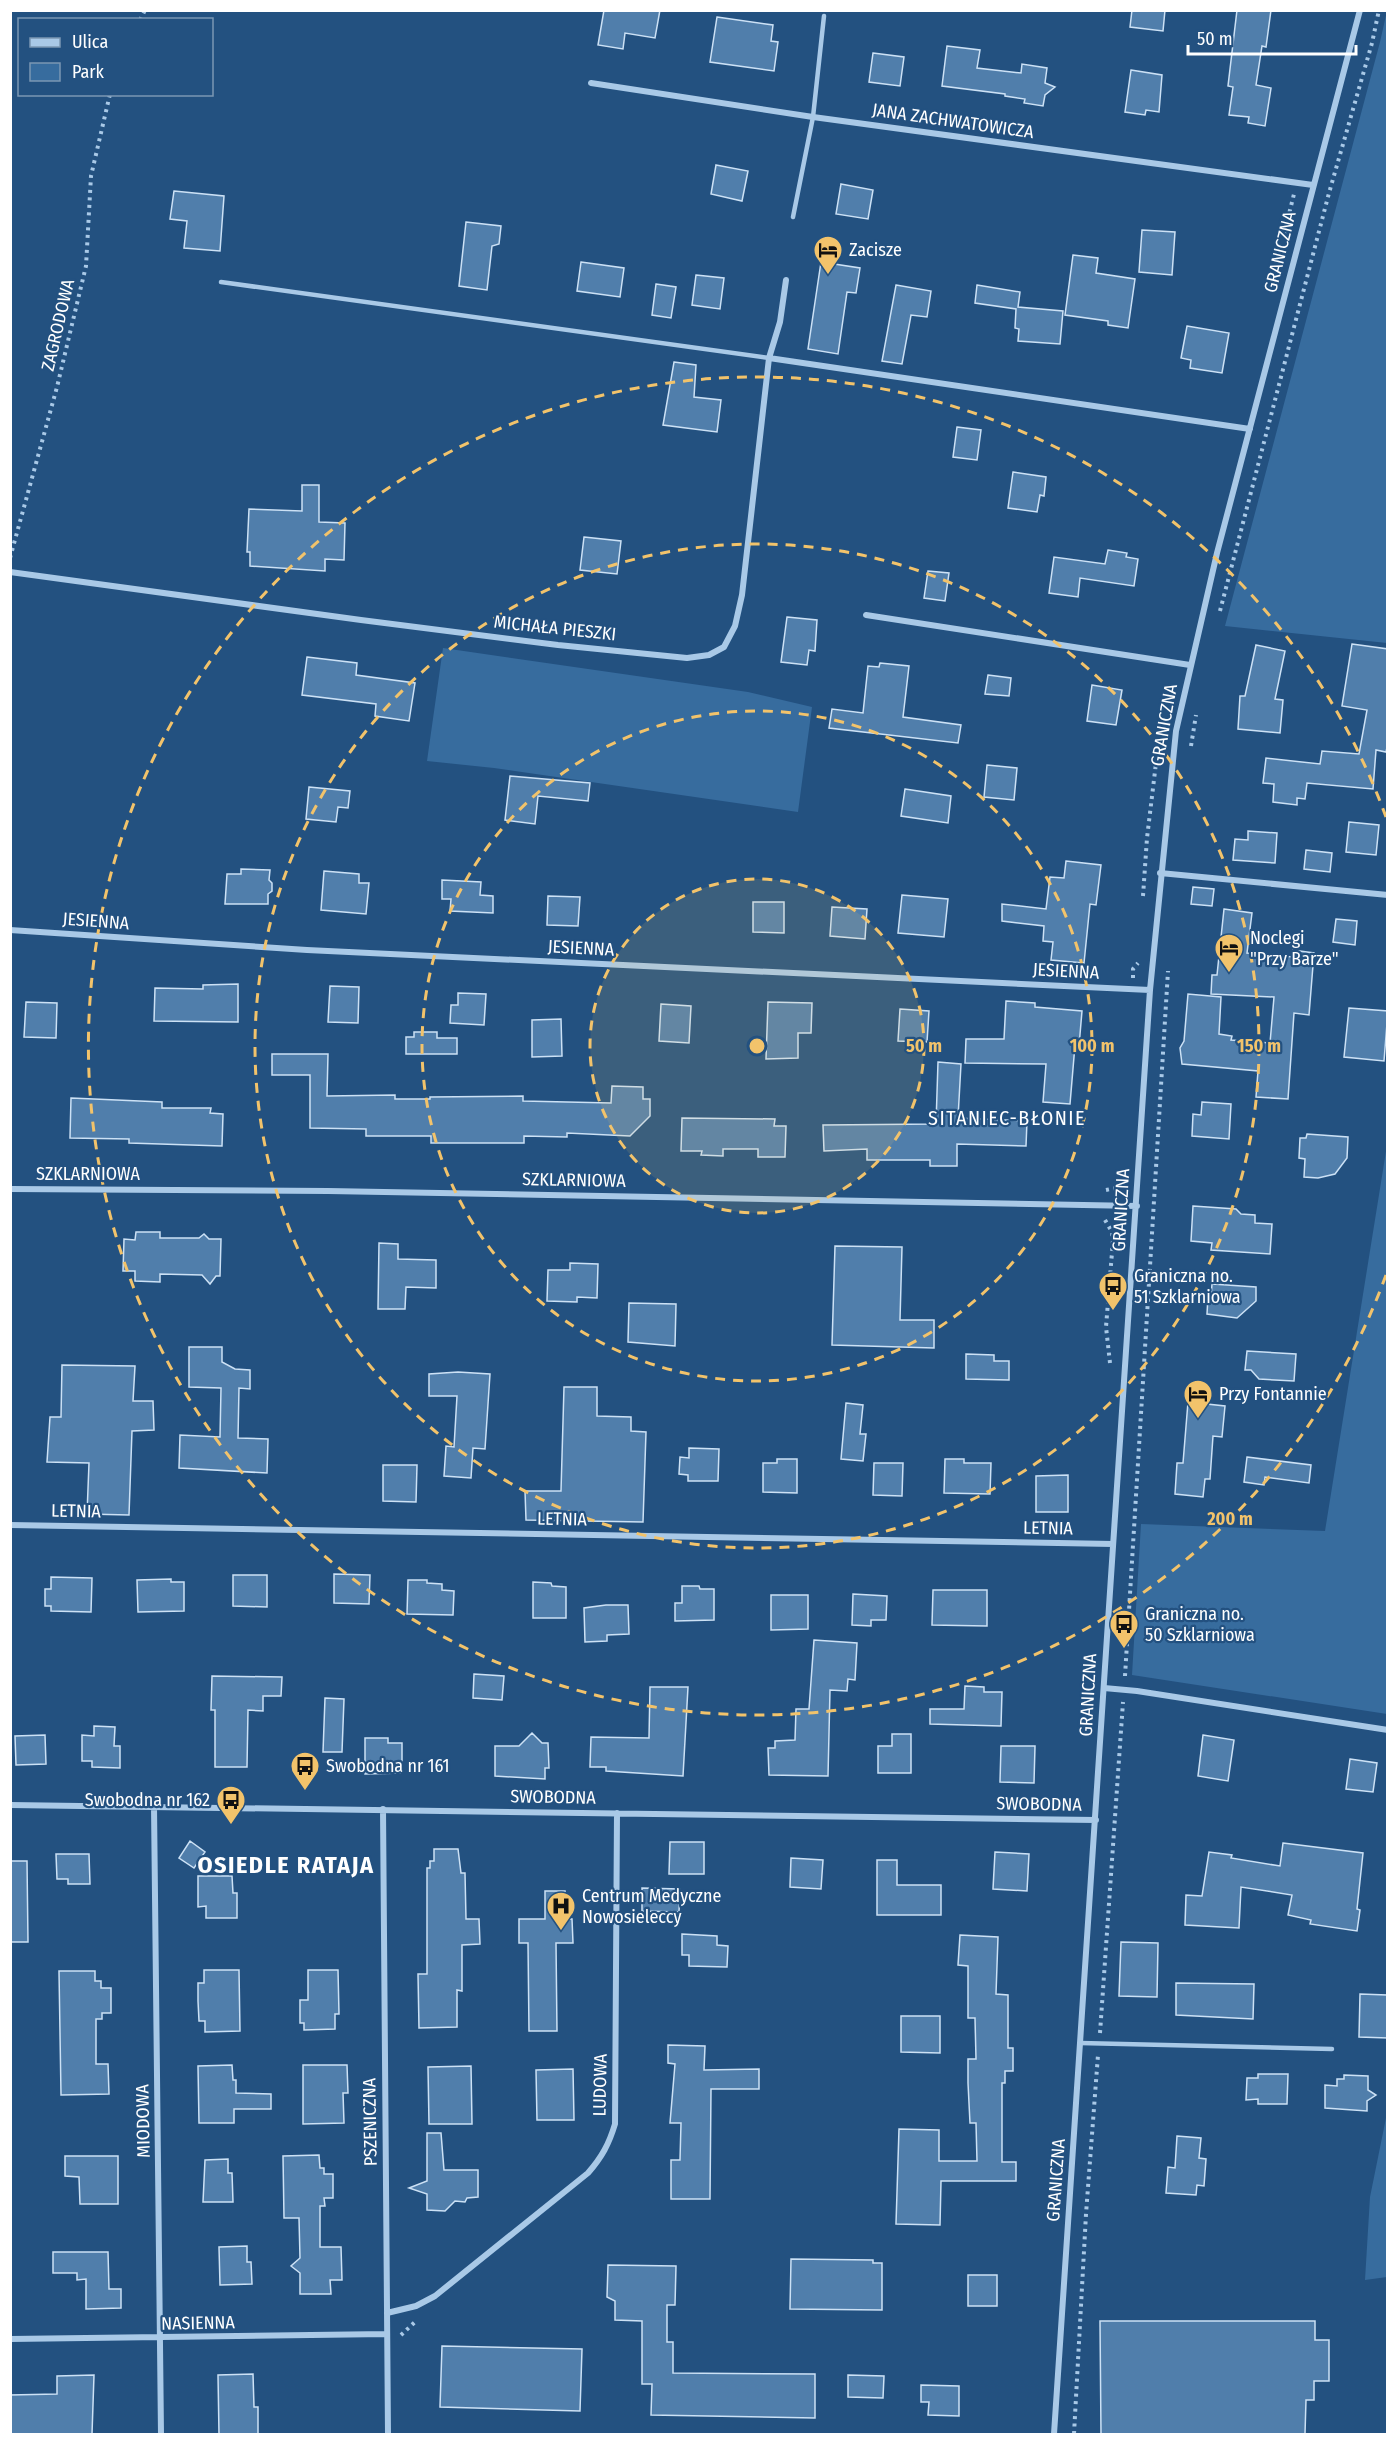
<svg xmlns="http://www.w3.org/2000/svg" width="1398" height="2445" font-family="'Fira Sans Condensed',sans-serif">
<style>
.green{fill:#376c9e}
.building{fill:#507eab;stroke:#cce1f5;stroke-width:1.5}
.lines{fill:none;stroke-linecap:round;stroke-linejoin:round}
.path{stroke:#a9c9e7;stroke-width:4;stroke-dasharray:3 4.5;stroke-linecap:butt}
.service{stroke:#a9c9e7;stroke-width:4.5}
.minor{stroke:#a9c9e7;stroke-width:6}
.ring{fill:none;stroke:#f2c36b;stroke-width:3;stroke-dasharray:10 8}
.labels{text-anchor:middle;dominant-baseline:central;stroke-width:4.5;stroke-linejoin:round;paint-order:stroke}
.street-label{font-size:18px;fill:#fff;stroke:#235180}
.poi-label{font-size:18px;fill:#fff;stroke:#235180;text-anchor:start}
.neighbourhood-label{font-size:20px;letter-spacing:1.5px;fill:#fff;stroke:#235180}
.district-label{font-size:24px;font-weight:bold;letter-spacing:1.5px;fill:#fff;stroke:#235180}
.centre{fill:#f2c36b;stroke:#235180;stroke-width:3}
.ring-label{font-size:18px;text-anchor:middle;font-weight:bold;fill:#f2c36b;stroke:#235180;stroke-width:4.5;stroke-linejoin:round;paint-order:stroke}
</style>
<rect width="100%" height="100%" fill="#235180"/>
<path class="green" d="M1387,11v632l-162,-17 155,-584z
M443,648l305,44 64,15 -14,105 -304,-44 -67,-7z
M1387,1145v569l-255,-39 9,-151 184,7z
M1387,2113v164l-22,3 5,-83z"/>
<path class="building" d="M604,10h56l-5,28 -30,-5 -2,16 -25,-4z
M1132,10h33l-2,21 -33,-4z
M1237,10h34l-5,37 -4,-1 -6,39 15,3 -6,38 -17,-3 1,-6 -20,-2 4,-28 -5,-1z
M717,17l56,8 -2,16 7,1 -4,29 -64,-9z
M947,46l33,4 -3,18 44,5 1,-9 25,4 -2,15 10,4 -10,8 -2,11 -19,-3 1,-4 -20,-3v-2l-63,-8z
M873,53l31,4 -4,29 -31,-4z
M1131,70l31,5 -3,37 -13,-2 -1,5 -20,-3z
M716,165l32,6 -6,30 -31,-7z
M841,184l32,6 -5,29 -32,-5z
M174,191l50,5 -4,55 -36,-3 3,-27 -17,-2z
M466,222l35,4 -2,18 -7,2 -5,44 -28,-4z
M1142,230l33,2 -3,43 -33,-3z
M1073,255l25,3 -2,15 39,6 -7,49 -20,-3v-4l-43,-6z
M581,262l43,6 -4,29 -43,-6z
M821,262l39,6 -4,25 -9,-1 -9,62 -30,-5z
M696,275l28,3 -4,31 -28,-4z
M656,284l20,3 -5,31 -19,-3z
M896,285l35,6 -4,26 -16,-2 -9,49 -20,-3z
M977,285l43,7 -2,15 45,4 -3,33 -42,-3 1,-12 -4,-1 1,-19 -41,-6z
M1187,326l42,7 -7,40 -32,-5 1,-8 -10,-2z
M674,362l22,3 -2,32 27,3 -4,32 -54,-7z
M957,427l24,3 -4,30 -24,-3z
M1013,472l33,5 -2,19 -4,-1 -3,17 -29,-4z
M302,485h17v37l26,1 -1,37 -19,-1v12l-75,-5v-14h-3l2,-43 53,2z
M584,537l37,4 -4,33 -37,-4z
M1108,550l19,3 -1,4 12,2 -4,27 -54,-8 -2,19 -29,-4 5,-36 51,7z
M928,571l21,2 -4,28 -21,-3z
M787,617l30,3 -2,31 -6,-1 -2,15 -26,-3z
M1352,644l36,5v94l-2,9 -10,-2 -3,39 -66,-6 -2,16 -8,-1v7l-24,-3 1,-18 -11,-1 3,-25 54,6 2,-13 37,3 8,-44 -25,-4z
M1256,645l29,6 -10,48 8,1 -3,33 -42,-4 2,-33h5z
M307,657l50,6 -1,12 59,8 -6,38 -34,-5 1,-12 -74,-9z
M880,663l29,3 -6,51 58,8 -3,18 -129,-15 3,-19 31,4 5,-47 11,1z
M988,675l23,3 -2,18 -24,-2z
M1092,685l30,5 -6,35 -29,-4z
M987,765l30,3 -3,32 -30,-3z
M510,776l80,7 -2,18 -50,-5 -3,28 -30,-4z
M309,787l41,4 -2,17 -10,-1 -2,15 -30,-3z
M905,789l46,7 -3,27 -47,-7z
M1349,822l30,3 -3,30 -30,-3z
M1248,831l29,2 -2,30 -42,-3 2,-21 13,1z
M1306,850l26,3 -2,19 -26,-3z
M1066,861l35,4 -5,40 -6,-1 -6,59 -33,-3 2,-18 -10,-1 1,-15 -42,-5v-17l44,5 4,-32 14,1z
M241,869l29,1 -1,10 3,3v8l-4,3v10h-43l2,-30h14z
M324,871l35,3v9h10l-3,31 -45,-4z
M442,880l39,2 -1,13 13,1v17l-43,-2 1,-12h-9z
M1193,887l21,2 -2,17 -21,-2z
M902,895l46,4 -4,38 -46,-4z
M548,896l32,1 -2,29 -31,-1z
M753,902h31v31l-31,-1z
M832,907l35,2 -2,30 -35,-3z
M1224,909l28,4 -5,40 46,4v-7l21,3 -5,62 -15,-2 -6,86 -32,-2 2,-26 -76,-7 -2,-16 4,-7 4,-47 33,3 -2,37 13,2 -1,4 39,3 4,-46 -63,-3 1,-19h5z
M1336,919l21,2 -2,24 -22,-3z
M238,984v38l-84,-1 1,-33 48,1v-4z
M330,986l29,1 -1,36 -30,-1z
M458,993l28,1 -2,31 -34,-2 1,-18h7z
M1006,1001l29,2v4l47,4 -3,35 -4,-1 -5,59 -27,-2 3,-38 -81,-1 1,-24h38z
M26,1002l31,1 -1,35 -32,-1z
M768,1002l44,1 -1,30h-13v25l-32,1z
M661,1004l30,2 -2,37 -30,-2z
M1349,1008l39,3 -4,50 -40,-4z
M900,1009l29,2 -2,31 -29,-1z
M561,1019l1,37 -30,1v-37z
M414,1032h23v6h20v16h-51v-17h8z
M272,1054h56l-1,42 68,-1v4h35v-2l93,-1v5l88,2 1,-17 31,1v12h7v17l-20,20 -63,-3v4l-43,-1v7h-93v-7h-65v-7l-56,-1v-53h-38z
M938,1062l23,2 -3,54 69,3 -1,25 -69,-2v22h-27v-6h-63v-11l-43,2 -1,-26 113,-1z
M71,1098l91,4v6h49l-1,5 13,1 -1,32 -93,-3v-4l-59,-1z
M1202,1102l29,2 -2,35 -37,-3 1,-22 8,1z
M682,1118l93,1 -1,7h12l-1,31h-27v-8h-35v7l-22,-1 1,-4h-21z
M1307,1134l41,3 -1,21 -12,16 -17,4 -14,-1 1,-18 -6,-1 1,-20h6z
M1193,1206l43,3 5,5 14,1v8l17,1 -2,30 -59,-4 1,-7 -21,-2z
M136,1232h24v6h39l5,-4 5,5h12l-1,37h-4l-6,8 -8,-9 -42,-1v8l-25,-1v-10h-12l1,-32 11,1z
M379,1243l19,1v15l38,1v28l-30,-1 -1,22h-27z
M835,1246l67,1 -2,73h34v28l-102,-3z
M570,1263l28,1 -1,34 -20,-1v5l-30,-1 1,-31h22z
M1212,1284l44,3v14l-19,17 -30,-4 1,-17h3z
M629,1303l47,1 -1,42 -47,-4z
M189,1347h33v15l13,7 15,1v19l-11,-1 -1,50 30,1 -1,34 -88,-5 1,-33 40,2 1,-49 -32,-1z
M1247,1351l49,3 -2,27 -35,-2 -8,-9h-6z
M966,1354l28,1v6h15v19l-43,-1z
M62,1365l73,1 -2,35h20l1,29 -22,1 -3,84 -42,-1 2,-51 -42,-1 3,-45h11z
M458,1372l32,2 -5,75 -12,-1 -2,30 -27,-2 2,-30 8,1 3,-51h-28v-22z
M564,1387h33v29l34,1v14l15,1 -3,90 -117,-2 -1,-29h36z
M1188,1402l37,4 -3,31 -9,-1 -3,43h-5l-2,18 -28,-3 2,-31h6z
M846,1403l17,2 -3,29h6l-3,27 -22,-2z
M689,1448l30,1 -1,32h-30v-6l-9,-1 1,-17 9,1z
M1247,1457l64,8 -2,18 -44,-6 -1,8 -20,-3z
M777,1459h20v34l-34,-1v-29h14z
M945,1459h19v4h27l-1,31 -46,-1z
M874,1463h29l-1,33 -29,-1z
M383,1465h34l-1,37 -33,-1z
M1068,1475v37h-32v-36z
M334,1574l36,1 -1,29 -35,-1z
M233,1575h34v32l-34,-1z
M51,1577l41,1 -1,34 -40,-1v-5h-6v-17h6z
M171,1579v3h13v29l-46,1 -1,-32z
M408,1580h19v3l15,1v6l12,1 -1,24 -46,-1z
M533,1582l18,1 1,3 14,1v31h-33z
M682,1586h17l1,3h14v31l-39,1v-18h7z
M933,1590h54v36l-55,-1z
M853,1594l34,2 -1,24h-15v6l-19,-1z
M771,1595h37v34l-37,1z
M606,1605h22l1,29 -22,1v6l-22,1 -1,-34z
M814,1640l43,3 -2,37 -7,-1 -1,12 -17,-1 -2,86 -59,-1 -1,-27h7v-7l20,-1 1,-31h13z
M474,1674l30,2 -2,24 -29,-2z
M212,1676l70,1 -1,19h-18v15l-15,-1 -1,57h-32v-57h-4z
M965,1686l19,1v5h18l-1,34 -71,-2v-15h34z
M650,1687h38l-5,89 -77,-5v-4h-16l1,-30 58,1z
M325,1698l19,1 -2,53h-19z
M94,1726l21,1 -1,19h6v22l-28,-1v-6h-10v-26l12,1z
M532,1733l10,10h6l1,25h-4v11l-50,-3v-30h24z
M892,1734h19v39h-33v-27h14z
M45,1735l1,29 -30,1 -1,-29z
M1203,1735l31,5 -6,41 -30,-5z
M365,1738h23v5h14v30l-37,1z
M1001,1746h34l-1,37 -34,-1z
M1350,1759l27,4 -4,29 -27,-3z
M190,1841l15,11 -11,16 -15,-10z
M670,1842h34v32h-35z
M1283,1843l80,10 -6,56 3,1 -3,21 -47,-7 1,-4 -23,-5 4,-20 -51,-8 -2,41 -54,-3 1,-30 16,1 7,-44 23,3 -1,3 49,8z
M434,1849h24l3,24h4l1,46h13l1,25 -18,1v46l-5,-1v37l-38,1 -1,-54h9v-106h3v-7h4z
M995,1852l34,2 -2,37 -34,-2z
M56,1854h33l1,30h-22v-5h-11z
M791,1858l32,2 -2,29 -31,-2z
M877,1860h20v25h44v30h-64z
M10,1861h17l1,81h-18z
M198,1876h34l1,17h4v25h-31v-12l-8,1z
M642,1888l38,1 -1,23 -37,-1z
M545,1891h20l1,28h6l1,24h-17l1,88h-28l-1,-88h-9v-24h26z
M682,1934l35,2v9l11,1 -1,21 -38,-1v-11h-7z
M960,1935l38,2 -2,57 12,1v53h5v23h-8v12h-3v79h14v19h-75l-1,44 -44,-1 3,-95 40,1v31h38l-1,-38h-6l-2,-40v-24h8l-1,-41h-7v-52l-10,-1z
M1121,1942l37,1 -1,54 -38,-1z
M204,1970h35l1,61 -35,1v-11h-6l-1,-20v-18h6z
M308,1970h30l1,44h-4v15l-31,1v-7h-4v-23h8z
M59,1971h36v10h6v7h10v25h-9v6h-6v45h12l1,30 -48,1z
M1176,1983l78,1 -1,35 -77,-4z
M1360,1994l27,1 1,43 -29,-1z
M901,2016h39v37l-39,-1z
M668,2045l37,1 -1,24 55,-1v20h-48l-1,110h-39v-39h9l1,-37h-11l5,-59 -7,-1z
M232,2065l1,15h3v13l35,1v15h-37v14h-35l-1,-57z
M303,2065h44l1,28h-5l1,30 -41,1z
M471,2066l1,58h-43l-1,-57z
M573,2069l1,51h-37l-1,-50z
M1258,2074h30l-1,30h-29v-5l-12,1 1,-22h11z
M1344,2075l24,1v14l8,5 -9,6v10l-42,-3v-23l12,1v-7h7z
M427,2133h14l3,37h34v27l-11,1 -2,4 -10,-1 -10,10 -18,-1v-16l-18,-6 18,-7z
M1177,2136l24,2 -2,20 7,1 -2,27 -7,-1 -1,10 -30,-2 2,-26 7,1z
M319,2155l1,13h4v6h9v24h-9l1,8h-5v41h21l1,33h-12l1,14h-31v-21l-9,-7 9,-8 -1,-40h-15l-1,-62z
M65,2156h53v48h-38l-1,-27 -14,-1z
M228,2159v14h4l1,29h-30l2,-42z
M247,2246v16h4l1,22 -32,1 -1,-38z
M53,2252h55l1,37h12v19l-35,1v-30l-9,1v-7h-24z
M791,2259l82,1v3h9v47l-92,-1z
M608,2265l68,1 -1,39h-8v37h6v31l142,1v44l-164,-3 1,-31h-10v-63l-27,-1v-19l-8,-4z
M968,2275h29v31h-29z
M1100,2321h215v19h14v41h-15v19h-8l-1,34h-204z
M442,2346l140,3 -2,62 -140,-4z
M253,2374l1,33h4v27h-39l-1,-59z
M94,2375l-2,59h-82v-39l47,-1v-18z
M848,2375l36,1 -1,22 -35,-1z
M921,2385l38,1v30l-31,-1 1,-13h-8z"/>
<g class="lines">
<path class="path" d="M140,20l5,-10
M1284,234l10,-40
M10,558l47,-171 29,-121 5,-90 19,-82
M1220,611l109,-418 43,-150 7,-33
M1191,746l5,-31
M1143,896l4,-58 9,-75
M1133,978v-9l5,-6
M1106,1190l10,-2 6,-7
M1105,1220l7,12 1,8 -7,87 4,36
M1125,1676l43,-705
M1100,2033l23,-331
M401,2335l14,-13
M1074,2434l12,-220 12,-159"/>
<path class="service" d="M793,217l20,-100 11,-101
M221,282l548,76
M1080,2043l252,6"/>
<path class="minor" d="M591,83l222,34 500,68
M769,358l481,71
M10,572l351,48 197,25 129,13 22,-3 15,-8 11,-21 7,-31 27,-237 11,-36 6,-42
M866,615l324,50
M1160,873l228,22
M10,930l297,20 843,40
M10,1189l318,2 809,15
M10,1525l1103,19
M1104,1688l33,3 251,39
M10,1805l1086,15
M154,1806l7,628
M383,1809l5,625
M387,2313l29,-7 19,-10 153,-123c14,-16 21,-29 27,-49l2,-311
M10,2339l377,-5
M1054,2434l96,-1444 26,-259 41,-178 143,-543"/>
</g>
<circle cx="757" cy="1046" r="167" fill="#f2c36b" fill-opacity=".12"/>
<g class="ring">
<circle cx="757" cy="1046" r="167"/>
<circle cx="757" cy="1046" r="335"/>
<circle cx="757" cy="1046" r="502"/>
<path d="M1386 1275A669 669 0 1 1 1386 817"/>
</g>
<defs>
<g id="hotel-pin" transform="scale(1.5)"><path d="M0 17L-7.5 6A9.5 9.5 0 1 1 7.5 6Z" fill="#f2c36b" stroke="#235180"/><path d="M-6-4.5h1.5V1H6V5H4.5V3h-9V5H-6ZM-4 0a1.8 1.8 0 1 1 3.6 0ZM.5 0V-2.5h3Q6-2.5 6 0Z" fill="#111"/></g>
<g id="bus-pin" transform="scale(1.5)"><path d="M0 17L-7.5 6A9.5 9.5 0 1 1 7.5 6Z" fill="#f2c36b" stroke="#235180"/><path d="M-5-6H5V4H4V6H2V4H-2V6H-4V4H-5ZM-3.5-4V0h7V-4ZM-3.5 1.2v1.5H-2V1.2ZM2 1.2v1.5H3.5V1.2Z" fill="#111"/></g>
<g id="hospital-pin" transform="scale(1.5)"><path d="M0 17L-7.5 6A9.5 9.5 0 1 1 7.5 6Z" fill="#f2c36b" stroke="#235180"/><path d="M-5-5h3v3.5h4V-5h3V5h-3V1.5h-4V5h-3Z" fill="#111"/></g>
</defs>
<g fill-rule="evenodd">
<use href="#hotel-pin" x="828" y="250"/>
<use href="#hotel-pin" x="1229" y="948"/>
<use href="#bus-pin" x="1113" y="1286"/>
<use href="#hotel-pin" x="1198" y="1394"/>
<use href="#bus-pin" x="1124" y="1624"/>
<use href="#bus-pin" x="305" y="1766"/>
<use href="#bus-pin" x="231" y="1800"/>
<use href="#hospital-pin" x="561" y="1906"/>
</g>
<g class="labels">
<g class="street-label">
<text transform="translate(953 121) rotate(8)">JANA ZACHWATOWICZA</text>
<text transform="translate(1280 252) rotate(-76)">GRANICZNA</text>
<text transform="translate(58 325) rotate(-77)">ZAGRODOWA</text>
<text transform="translate(555 628) rotate(6)">MICHAŁA PIESZKI</text>
<text transform="translate(1164 725) rotate(-80)">GRANICZNA</text>
<text transform="translate(96 921) rotate(4)">JESIENNA</text>
<text transform="translate(581 948) rotate(3)">JESIENNA</text>
<text transform="translate(1066 971) rotate(3)">JESIENNA</text>
<text x="88" y="1174">SZKLARNIOWA</text>
<text transform="translate(574 1180) rotate(1)">SZKLARNIOWA</text>
<text transform="translate(1121 1210) rotate(-87)">GRANICZNA</text>
<text transform="translate(76 1511) rotate(1)">LETNIA</text>
<text transform="translate(562 1519) rotate(1)">LETNIA</text>
<text transform="translate(1048 1528) rotate(1)">LETNIA</text>
<text transform="translate(1088 1695) rotate(-87)">GRANICZNA</text>
<text transform="translate(553 1797) rotate(1)">SWOBODNA</text>
<text transform="translate(1039 1804) rotate(1)">SWOBODNA</text>
<text transform="translate(600 2085) rotate(-89)">LUDOWA</text>
<text transform="translate(143 2121) rotate(-91)">MIODOWA</text>
<text transform="translate(370 2122) rotate(-91)">PSZENICZNA</text>
<text transform="translate(1056 2180) rotate(-86)">GRANICZNA</text>
<text transform="translate(198 2323) rotate(-1)">NASIENNA</text>
</g>
<g class="poi-label">
<text x="849" y="250">Zacisze</text>
<text x="1250" y="938">Noclegi<tspan x="1250" dy="21">"Przy Barze"</tspan></text>
<text x="1134" y="1276">Graniczna no.<tspan x="1134" dy="21">51 Szklarniowa</tspan></text>
<text x="1219" y="1394">Przy Fontannie</text>
<text x="1145" y="1614">Graniczna no.<tspan x="1145" dy="21">50 Szklarniowa</tspan></text>
<text x="326" y="1766">Swobodna nr 161</text>
<text x="210" y="1800" text-anchor="end">Swobodna nr 162</text>
<text x="582" y="1896">Centrum Medyczne<tspan x="582" dy="21">Nowosieleccy</tspan></text>
</g>
<g class="neighbourhood-label">
<text x="1007" y="1118">SITANIEC-BŁONIE</text>
</g>
<g class="district-label">
<text x="286" y="1865">OSIEDLE RATAJA</text>
</g>
</g>
<circle cx="757" cy="1046" r="9" class="centre"/>
<g class="ring-label">
<text x="924" y="1052">50 m</text>
<text x="1092" y="1052">100 m</text>
<text x="1259" y="1052">150 m</text>
<text x="1230" y="1525">200 m</text>
</g>
<rect width="1398" height="2445" fill="none" stroke="#ffffff" stroke-width="24"/>
<rect x="18" y="18" width="195" height="78" fill="#235180" stroke="#7b97b3" stroke-width="1.5"/>
<rect x="30" y="38" width="30" height="9" fill="#a9c9e7" stroke="#7b97b3" stroke-width="1.5"/>
<text x="72" y="48" font-size="18" fill="#ffffff">Ulica</text>
<rect x="30" y="63" width="30" height="18" fill="#376c9e" stroke="#7b97b3" stroke-width="1.5"/>
<text x="72" y="78" font-size="18" fill="#ffffff">Park</text>
<path d="M1188 45v9h168v-9" fill="none" stroke="#ffffff" stroke-width="3"/>
<text x="1197" y="45" font-size="18" fill="#ffffff" stroke="#235180" stroke-width="4.5" paint-order="stroke">50 m</text>
</svg>
